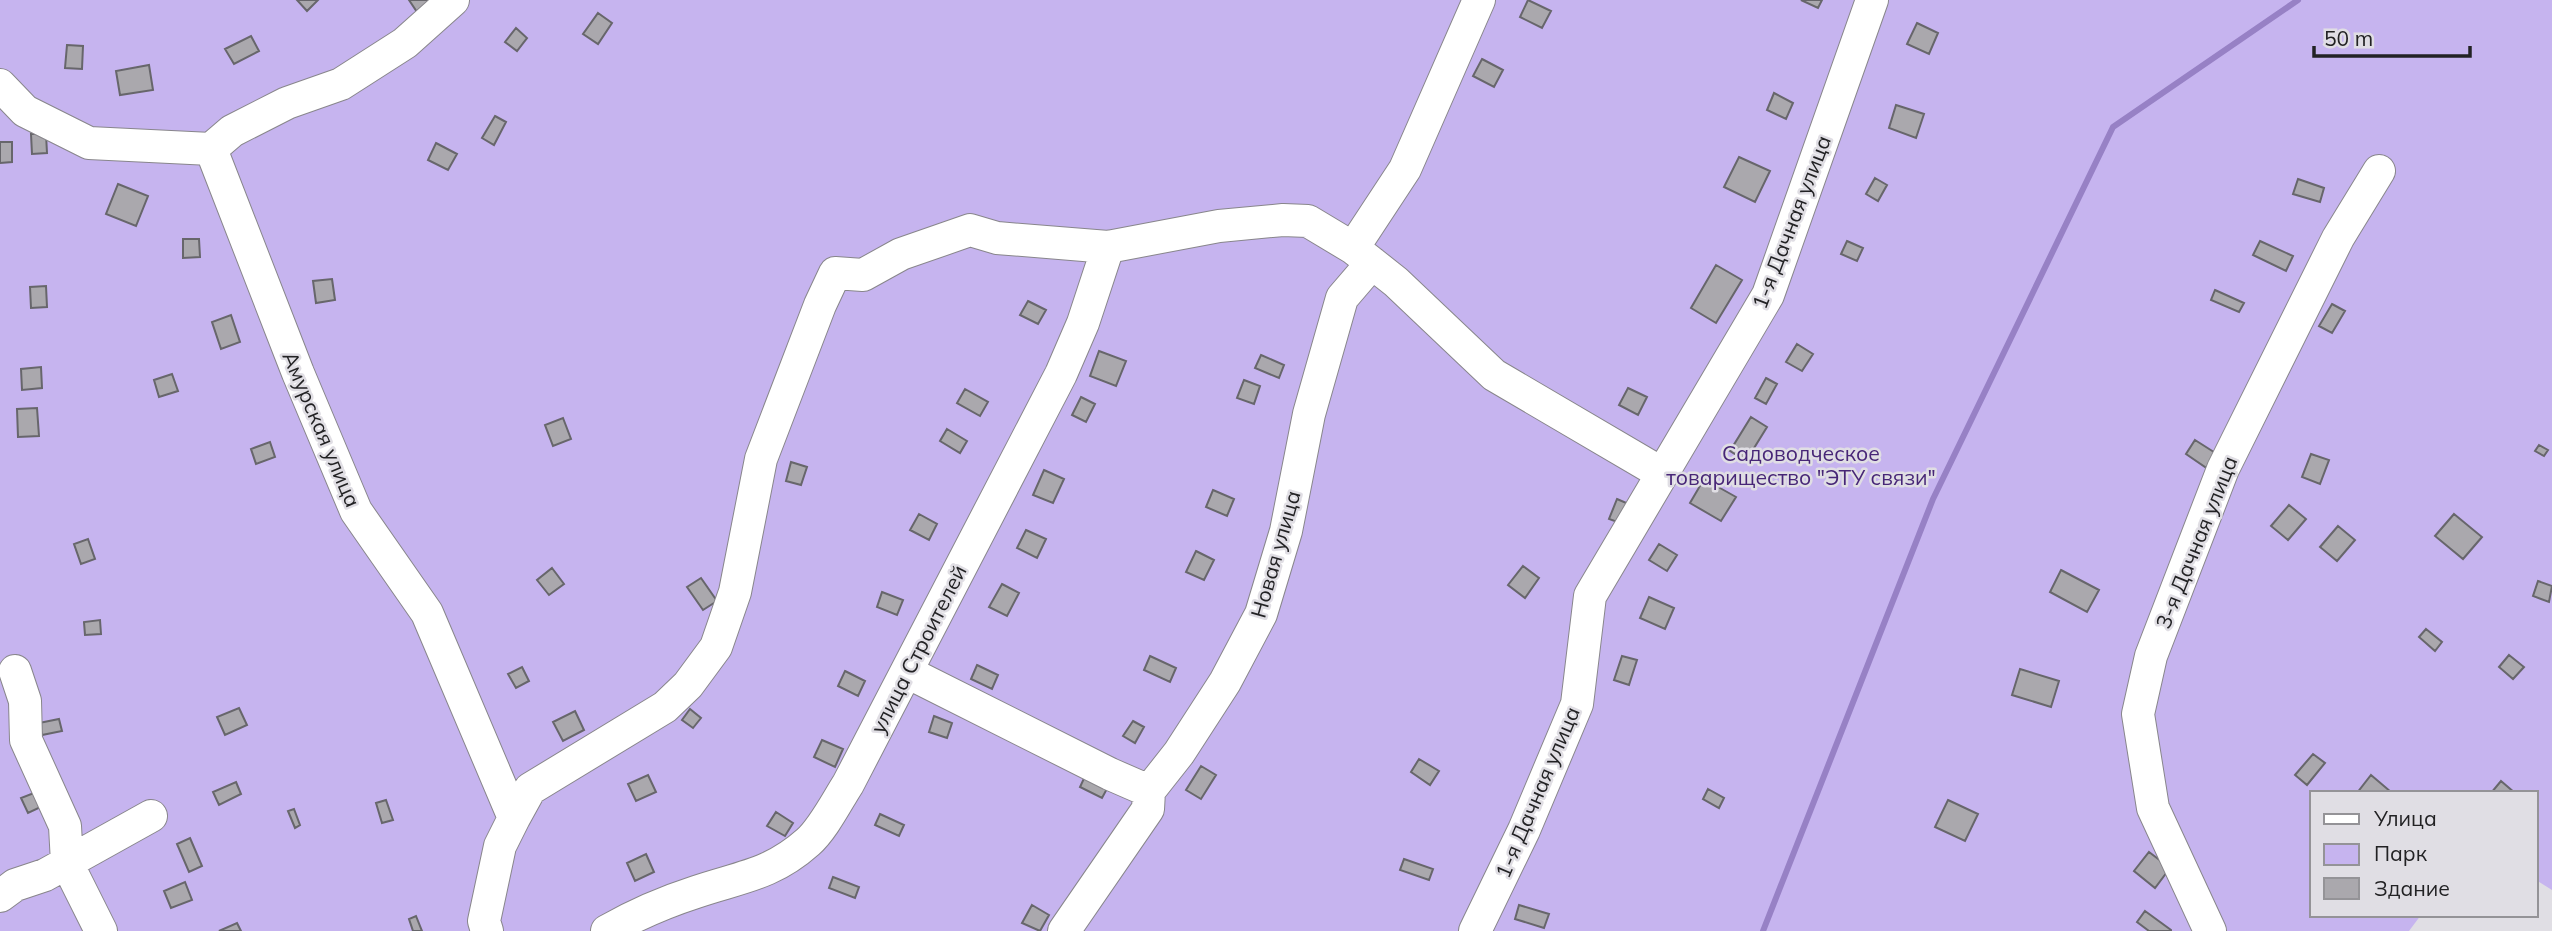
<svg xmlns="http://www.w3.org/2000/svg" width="2552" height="931" font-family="Mulish,sans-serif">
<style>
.green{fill:#c6b4ef}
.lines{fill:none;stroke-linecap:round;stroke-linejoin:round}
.stream{stroke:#9781c5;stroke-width:6}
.building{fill:#aaa8ad;stroke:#67666b;stroke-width:2}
.minor-casing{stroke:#88868b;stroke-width:34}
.minor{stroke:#fff;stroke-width:32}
.labels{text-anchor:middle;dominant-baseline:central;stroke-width:5;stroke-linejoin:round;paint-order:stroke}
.street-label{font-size:21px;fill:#222224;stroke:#e0dee4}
.park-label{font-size:21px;fill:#472677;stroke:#e0dee4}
</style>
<rect width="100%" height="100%" fill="#e0dee4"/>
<path class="green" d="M0,0h2552v890l-16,-10v-87h-224v122h109l-12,16h-2409z"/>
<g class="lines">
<path class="stream" d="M1763,931l170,-432 180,-372 185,-127"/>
</g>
<path class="building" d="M297,0h21l-11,11z
M409,0h21l-11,15z
M1528,0l23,11 -9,17 -22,-11z
M1801,0h21l-4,8z
M598,13l14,10 -14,21 -15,-10z
M1917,23l21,10 -9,21 -22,-10z
M516,28l11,10 -10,13 -12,-9z
M251,36l8,15 -25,13 -9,-15z
M67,45l16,1 -1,23 -17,-1z
M1482,59l21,11 -9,17 -21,-11z
M149,65l4,25 -33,5 -4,-24z
M1774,93l19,10 -7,16 -19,-9z
M1896,105l28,9 -8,24 -27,-10z
M495,116l11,6 -12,23 -12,-7z
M31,134h15l1,19 -15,1z
M0,142h12v20l-12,1z
M436,143l21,11 -9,16 -20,-10z
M1739,157l31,14 -15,31 -31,-15z
M1875,178l12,7 -9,16 -12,-7z
M2298,179l26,9 -4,14 -27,-8z
M118,184l30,12 -12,30 -30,-12z
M183,239h16l1,18 -17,1z
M1847,241l16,7 -6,13 -16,-7z
M2260,241l33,15 -7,15 -33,-16z
M1716,265l26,15 -26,43 -25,-15z
M332,279l3,21 -19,3 -3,-22z
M46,286l1,21 -16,1 -1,-21z
M2215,290l29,13 -5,9 -28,-12z
M1028,301l18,9 -8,14 -18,-9z
M2332,304l13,7 -13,22 -13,-7z
M231,315l9,27 -19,7 -9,-27z
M1797,344l16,10 -11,17 -16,-9z
M1099,351l27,10 -10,25 -26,-10z
M1261,355l23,10 -5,13 -24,-10z
M41,367l1,21 -20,2 -1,-21z
M172,374l6,17 -19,6 -5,-17z
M1766,378l11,6 -11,20 -11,-6z
M1244,380l16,6 -6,18 -17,-6z
M1628,388l19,9 -9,18 -19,-10z
M965,389l23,13 -8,14 -23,-13z
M1081,397l14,7 -9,18 -14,-7z
M37,408l2,28 -21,1 -1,-28z
M1751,417l16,10 -21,34 -16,-10z
M563,418l8,21 -18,7 -8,-21z
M947,429l20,12 -7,12 -20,-12z
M2195,440l22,14 -9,15 -22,-15z
M270,442l5,15 -19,7 -5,-15z
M2539,445l9,5 -4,6 -9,-5z
M2311,454l18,6 -9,24 -18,-7z
M791,462l16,5 -6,18 -15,-4z
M1044,470l20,9 -11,24 -20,-8z
M1704,479l32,18 -15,24 -31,-18z
M1213,490l21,9 -7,17 -21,-9z
M1617,499l14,6 -8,19 -14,-5z
M2289,505l17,14 -18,21 -17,-14z
M919,514l18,10 -8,16 -19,-10z
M2454,514l28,23 -19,22 -28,-23z
M2338,526l17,14 -18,21 -17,-14z
M1026,530l20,9 -9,19 -20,-10z
M88,539l7,20 -14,5 -7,-20z
M1659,544l18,11 -10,16 -18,-11z
M1196,551l18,9 -10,20 -18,-8z
M1523,566l16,12 -14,20 -17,-13z
M552,568l12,16 -15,11 -12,-15z
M2061,570l38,20 -12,22 -37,-20z
M701,578l16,23 -14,9 -16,-23z
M2538,581l14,5 -3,16 -16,-6z
M1002,584l17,9 -12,23 -18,-9z
M882,592l21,8 -6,15 -20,-8z
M1649,597l25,11 -9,21 -25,-11z
M100,620l1,14 -16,1 -1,-13z
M2426,629l16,13 -7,9 -16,-14z
M2509,655l15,12 -11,12 -14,-12z
M1150,656l26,12 -6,14 -26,-12z
M1622,656l15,4 -8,25 -15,-5z
M977,665l21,10 -6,14 -21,-10z
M522,667l7,14 -13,7 -8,-14z
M2020,669l39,12 -8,26 -39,-12z
M845,671l20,10 -7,15 -20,-10z
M239,708l8,17 -22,10 -8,-18z
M690,709l11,9 -8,10 -11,-8z
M575,711l9,19 -21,11 -10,-19z
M934,716l18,7 -5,15 -18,-6z
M59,719l3,12 -20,4 -3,-12z
M1133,721l11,6 -9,16 -12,-7z
M822,740l21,9 -8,18 -21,-10z
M2313,754l12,9 -18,22 -12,-10z
M1419,759l20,12 -9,14 -19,-13z
M1201,766l15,9 -15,24 -15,-9z
M1086,774l23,11 -7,13 -22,-11z
M648,775l8,17 -20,9 -8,-17z
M2371,775l20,17 -1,1h-33z
M2501,781l14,12h-24z
M236,782l5,12 -22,11 -6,-13z
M1708,789l16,9 -5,10 -16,-9z
M39,791l6,14 -17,8 -7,-15z
M386,800l7,20 -11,3 -6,-20z
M1948,800l30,14 -13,27 -30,-14z
M294,809l6,16 -5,3 -7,-17z
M776,812l17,11 -8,13 -18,-10z
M880,814l24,11 -5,11 -24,-11z
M190,838l12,28 -13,6 -12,-28z
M2149,852l21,16 -15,20 -21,-17z
M646,854l8,18 -19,9 -8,-18z
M1404,859l29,10 -4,11 -29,-10z
M833,877l26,10 -4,11 -26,-10z
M185,882l7,18 -21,8 -7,-17z
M1032,905l17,10 -9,16 -18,-8z
M1519,905l30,9 -5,14 -29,-9z
M2145,911l26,19v1h-22l-12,-9z
M416,916l6,15h-9l-4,-12z
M237,923l4,8h-22z"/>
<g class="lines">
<g class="minor-casing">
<path id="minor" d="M0,85l25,26 64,32 122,6 21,-18 55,-28 54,-19 64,-41 48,-43
M211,149l87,224 58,138 71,102 87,205 -14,28 -16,75 3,10
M1353,248l52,-79 74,-169
M15,671l10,30 1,39 39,86 2,37 34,68
M907,672l203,102 39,17
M514,818l16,-29 135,-82 23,-22 28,-38 19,-55 26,-133 59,-154 15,-32 28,2 38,-21 69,-24 27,8 111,9 111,-21 64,-6 25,1 45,27 43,34 98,93 167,98
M0,896l15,-11 30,-10 106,-59
M607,931c28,-16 58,-29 89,-39 44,-15 75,-17 112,-50 15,-13 29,-41 40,-58l213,-410 22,-51 25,-76
M1064,931l84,-122 1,-18 30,-38 46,-71 36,-68 25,-83 23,-117 33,-116 30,-35
M1475,931l49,-101 53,-126 13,-108 178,-301 104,-295
M2210,931l-57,-123 -15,-94 13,-58 72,-187 115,-231 41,-67"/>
</g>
<use href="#minor" class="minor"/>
</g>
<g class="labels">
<g class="street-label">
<text transform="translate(1791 222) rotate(-69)">1-я Дачная улица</text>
<text transform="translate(322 429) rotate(67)">Амурская улица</text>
<text transform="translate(2196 542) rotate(-68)">3-я Дачная улица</text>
<text transform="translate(1275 554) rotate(-74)">Новая улица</text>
<text transform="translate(918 649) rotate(-63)">улица Строителей</text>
<text transform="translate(1537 792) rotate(-67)">1-я Дачная улица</text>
</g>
<g class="park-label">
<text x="1801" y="453">Садоводческое<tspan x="1801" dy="24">товарищество "ЭТУ связи"</tspan></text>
</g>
</g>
<rect x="2310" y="791" width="228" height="126" fill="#e0dee4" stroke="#949397" stroke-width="2"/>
<rect x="2324" y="814" width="35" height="10" fill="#ffffff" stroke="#949397" stroke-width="2"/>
<text x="2374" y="826" font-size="21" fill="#222224">Улица</text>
<rect x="2324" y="844" width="35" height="21" fill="#c6b4ef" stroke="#949397" stroke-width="2"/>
<text x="2374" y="861" font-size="21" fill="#222224">Парк</text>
<rect x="2324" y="878" width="35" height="21" fill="#aaa8ad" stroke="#949397" stroke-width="2"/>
<text x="2374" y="896" font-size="21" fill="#222224">Здание</text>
<path d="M2314 46v10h156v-10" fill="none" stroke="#222224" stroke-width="3.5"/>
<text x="2324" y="46" font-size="21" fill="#222224" stroke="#e0dee4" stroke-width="5" paint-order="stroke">50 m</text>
</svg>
